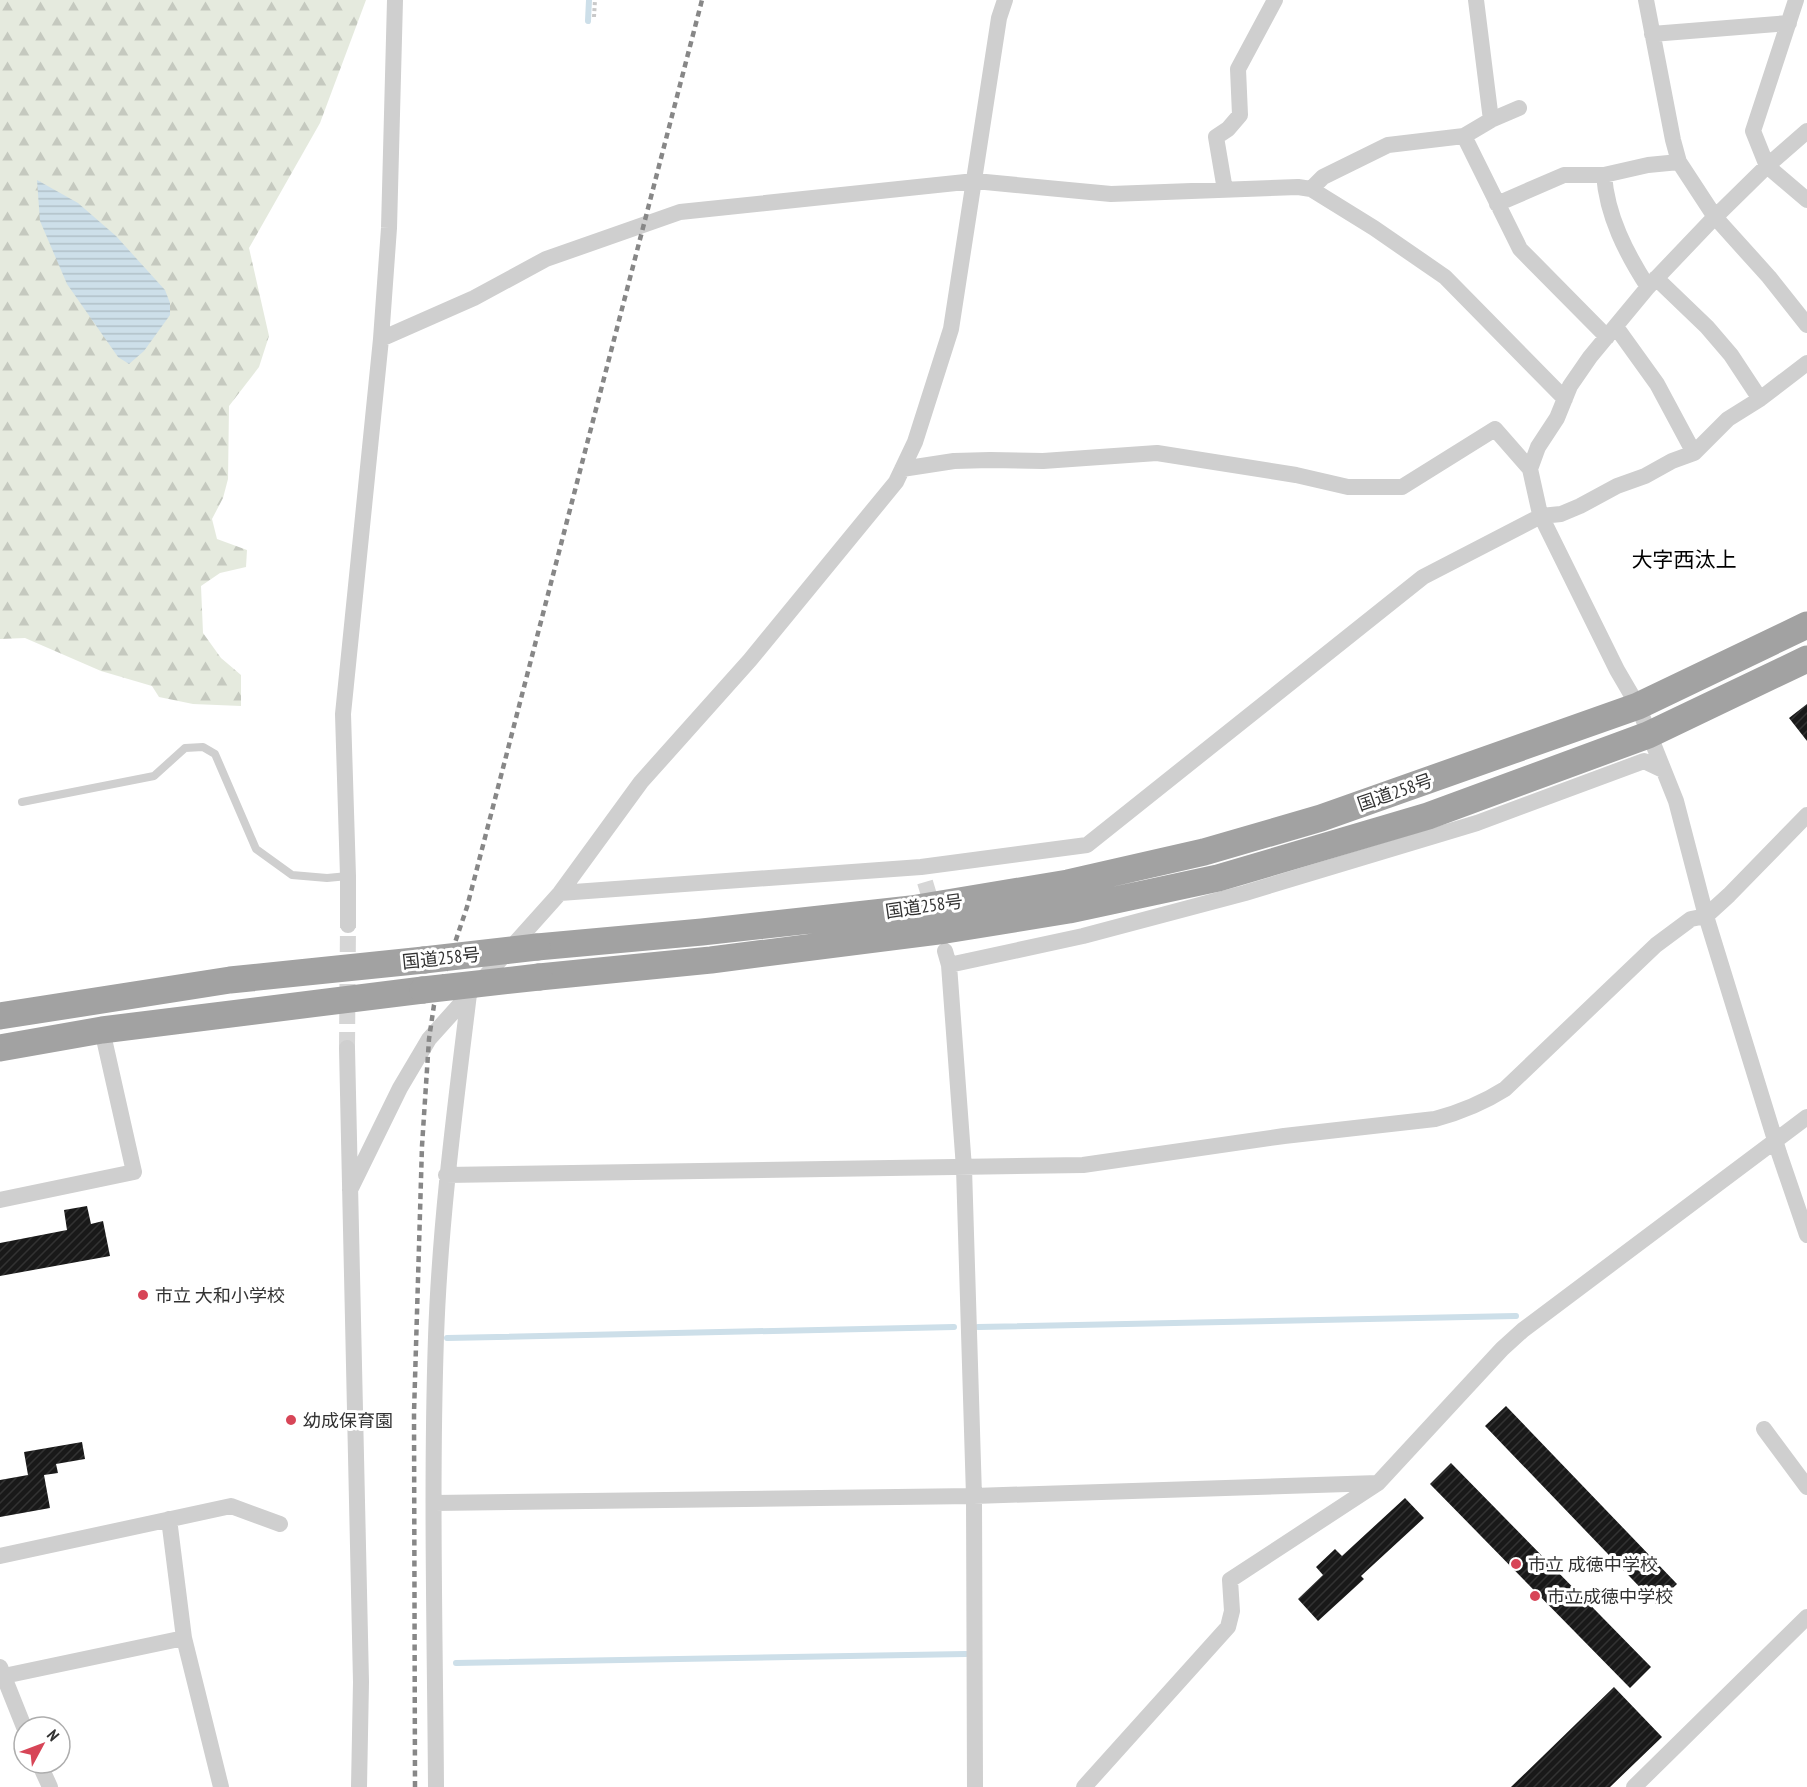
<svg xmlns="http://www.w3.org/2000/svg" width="1807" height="1787" font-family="'PT Sans Narrow','Noto Sans JP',sans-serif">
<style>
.forest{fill:url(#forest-firs)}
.water{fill:url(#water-rules)}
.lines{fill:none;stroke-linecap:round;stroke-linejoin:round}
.stream{stroke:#cddfe9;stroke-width:6}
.building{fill:url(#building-hatch)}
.minor-tunnel{stroke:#d6d6d6;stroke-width:16;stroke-dasharray:16 8;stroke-linecap:butt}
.path{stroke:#c9c9c9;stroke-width:4;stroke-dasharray:3 3;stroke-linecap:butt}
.service{stroke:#cfcfcf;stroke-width:8}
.minor{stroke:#cfcfcf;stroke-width:16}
.trunk{stroke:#a2a2a2;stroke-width:27}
.rail{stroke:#878787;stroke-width:4.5;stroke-dasharray:6 4.5;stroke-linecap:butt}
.trunk-bridge{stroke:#a2a2a2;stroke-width:27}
.poi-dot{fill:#d74557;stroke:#fff;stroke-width:2}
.labels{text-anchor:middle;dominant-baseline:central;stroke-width:6;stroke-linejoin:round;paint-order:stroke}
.street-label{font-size:18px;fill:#323232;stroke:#fff}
.poi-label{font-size:18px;fill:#323232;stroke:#fff;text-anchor:start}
.quarter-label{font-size:21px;fill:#000;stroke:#fff}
</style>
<defs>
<pattern id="forest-firs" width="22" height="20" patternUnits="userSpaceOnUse" patternTransform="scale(1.5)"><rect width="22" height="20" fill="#e5eade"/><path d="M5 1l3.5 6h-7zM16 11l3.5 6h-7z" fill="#c5c9bf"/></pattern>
<pattern id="water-rules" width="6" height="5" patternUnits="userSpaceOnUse" patternTransform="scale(1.5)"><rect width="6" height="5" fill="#cddfe9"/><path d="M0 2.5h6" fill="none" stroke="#b0c0c8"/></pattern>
<pattern id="building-hatch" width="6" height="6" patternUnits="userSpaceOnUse" patternTransform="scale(1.5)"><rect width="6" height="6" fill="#191919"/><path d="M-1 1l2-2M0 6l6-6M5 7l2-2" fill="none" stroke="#323232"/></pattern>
</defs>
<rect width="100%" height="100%" fill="#fff"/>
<path class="forest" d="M0,0h366l-46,123 -71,125 20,88 -10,31 -30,39 -1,73 -5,19 -11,21 5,20 30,11 -1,17 -26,6 -19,13 2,47 18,25 20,17v31l-48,-2 -34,-7 -7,-11 -51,-15 -76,-33 -25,1z"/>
<path class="water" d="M37,180l41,23 38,33 49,54 5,13v12l-26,36 -15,13 -11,-7 -51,-73 -27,-63z"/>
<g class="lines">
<path class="stream" d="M588,21l1,-21
M978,1327l538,-11
M447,1338l507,-11
M456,1663l510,-9"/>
</g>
<path class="building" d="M1807,704v37l-18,-23z
M87,1206l4,18 12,-3 7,35 -110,20v-33l67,-13 -3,-20z
M1506,1406l171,178 -21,20 -171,-178z
M82,1442l3,17 -29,5 2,9 -14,2 6,33 -50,9v-37l28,-5 -4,-23z
M1451,1463l200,204 -21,21 -200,-204z
M1405,1498l19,20 -63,58 3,3 -46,42 -20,-22 25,-24 -7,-8 19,-18 7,7z
M1614,1687l48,50 -52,50h-99z"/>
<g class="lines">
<path class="minor-tunnel" d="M925,882l9,30
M347,1048l1,-123"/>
<path class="path" d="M594,17l1,-17"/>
<path class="service" d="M22,802l132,-26 31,-28 18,-1 12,7 41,95 36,26 35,3 21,-2"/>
<path class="minor" d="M1476,0l15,120
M1646,0l27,140 6,22 36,55 54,60 38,48
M1796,0l-43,131 14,35 40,34
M1652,34l137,-11
M1807,131l-40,35 -58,57 -61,64 -58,70 -20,29 -13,32 -19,29 -8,22 10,45 77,156 21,36 38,95 30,115 73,237 28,82
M1464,136l56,113 87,88
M1604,175c3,41 22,78 44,112
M1311,189l12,-12 65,-32 76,-9 27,-16 28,-12
M1225,190l-9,-53 12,-8 12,-14 -2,-46 37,-69
M1497,204l67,-29h40l44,-10 31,-3
M1656,278l51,49 24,28 29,44
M1616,327l41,57 37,69
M381,339l93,-41 72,-39 134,-47 295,-31 136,13 187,-7 13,2 63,39 71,49 120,122
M902,469l52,-8 36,-1 53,1 114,-8 139,22 52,12h54l93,-58 35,40
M560,893l361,-26 166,-22 336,-268 118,-61 20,-2 19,-8 37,-20 28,-10 27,-15 22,-8 34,-34 32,-20 47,-36
M348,925v-49l-5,-162 38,-375 8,-111 6,-228
M945,951l4,14 15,203 10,328 1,291
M949,965l134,-29 162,-43 232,-70 167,-62 19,9
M347,1048l14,634 -2,105
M446,1175l637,-10 201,-29 151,-17c26,-7 48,-16 70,-30l151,-144 35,-26 15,-3 23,-21 78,-80
M350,1190l50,-102 29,-49 131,-146 81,-111 109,-122 146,-178 19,-40 36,-113 48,-311 6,-18
M0,1200l134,-28 -32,-142
M1764,1429l43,58
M434,1503l540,-7 404,-13
M169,1519l15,119 37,149
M0,1556l231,-50 49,18
M0,1667l24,60
M4,1676l180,-38
M39,1763l11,24
M436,1787c-1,-150 -5,-300 0,-450 4,-115 19,-229 33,-343
M1084,1787l144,-160 4,-16 -2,-31 148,-97 124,-134 21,-19 284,-213
M1634,1787l173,-170"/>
<path class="trunk" d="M537,947l165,-15 209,-23 157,-26 136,-31 117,-34 317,-112 169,-81
M539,977l172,-17 235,-30 123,-20 149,-32 210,-62 220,-81 159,-76
M0,1016l230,-36 194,-20
M0,1048l102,-18 321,-40"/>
<path class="rail" d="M415,1787l-1,-374 8,-267 7,-107 5,-34 33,-98 235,-907"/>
<path class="trunk-bridge" d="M424,960l113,-13
M423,990l116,-13"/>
</g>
<g class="poi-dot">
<circle cx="143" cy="1295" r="6"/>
<circle cx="291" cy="1420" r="6"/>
<circle cx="1516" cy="1564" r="6"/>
<circle cx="1535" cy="1596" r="6"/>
</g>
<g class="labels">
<g class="street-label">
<text transform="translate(1395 792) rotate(-19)">国道258号</text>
<text transform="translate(924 906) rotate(-8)">国道258号</text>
<text transform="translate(441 958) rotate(-6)">国道258号</text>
</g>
<g class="poi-label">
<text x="155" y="1295">市立 大和小学校</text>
<text x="303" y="1420">幼成保育園</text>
<text x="1528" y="1564">市立 成徳中学校</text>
<text x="1547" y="1596">市立成徳中学校</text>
</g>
<g class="quarter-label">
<text x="1684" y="559">大字西汰上</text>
</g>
</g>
<g transform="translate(42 1745) rotate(49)"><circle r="28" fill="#ffffff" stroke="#adadad" stroke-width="1.5"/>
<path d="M0-4.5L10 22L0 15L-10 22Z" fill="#d74557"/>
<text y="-9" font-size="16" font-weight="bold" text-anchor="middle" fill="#323232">N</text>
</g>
</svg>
